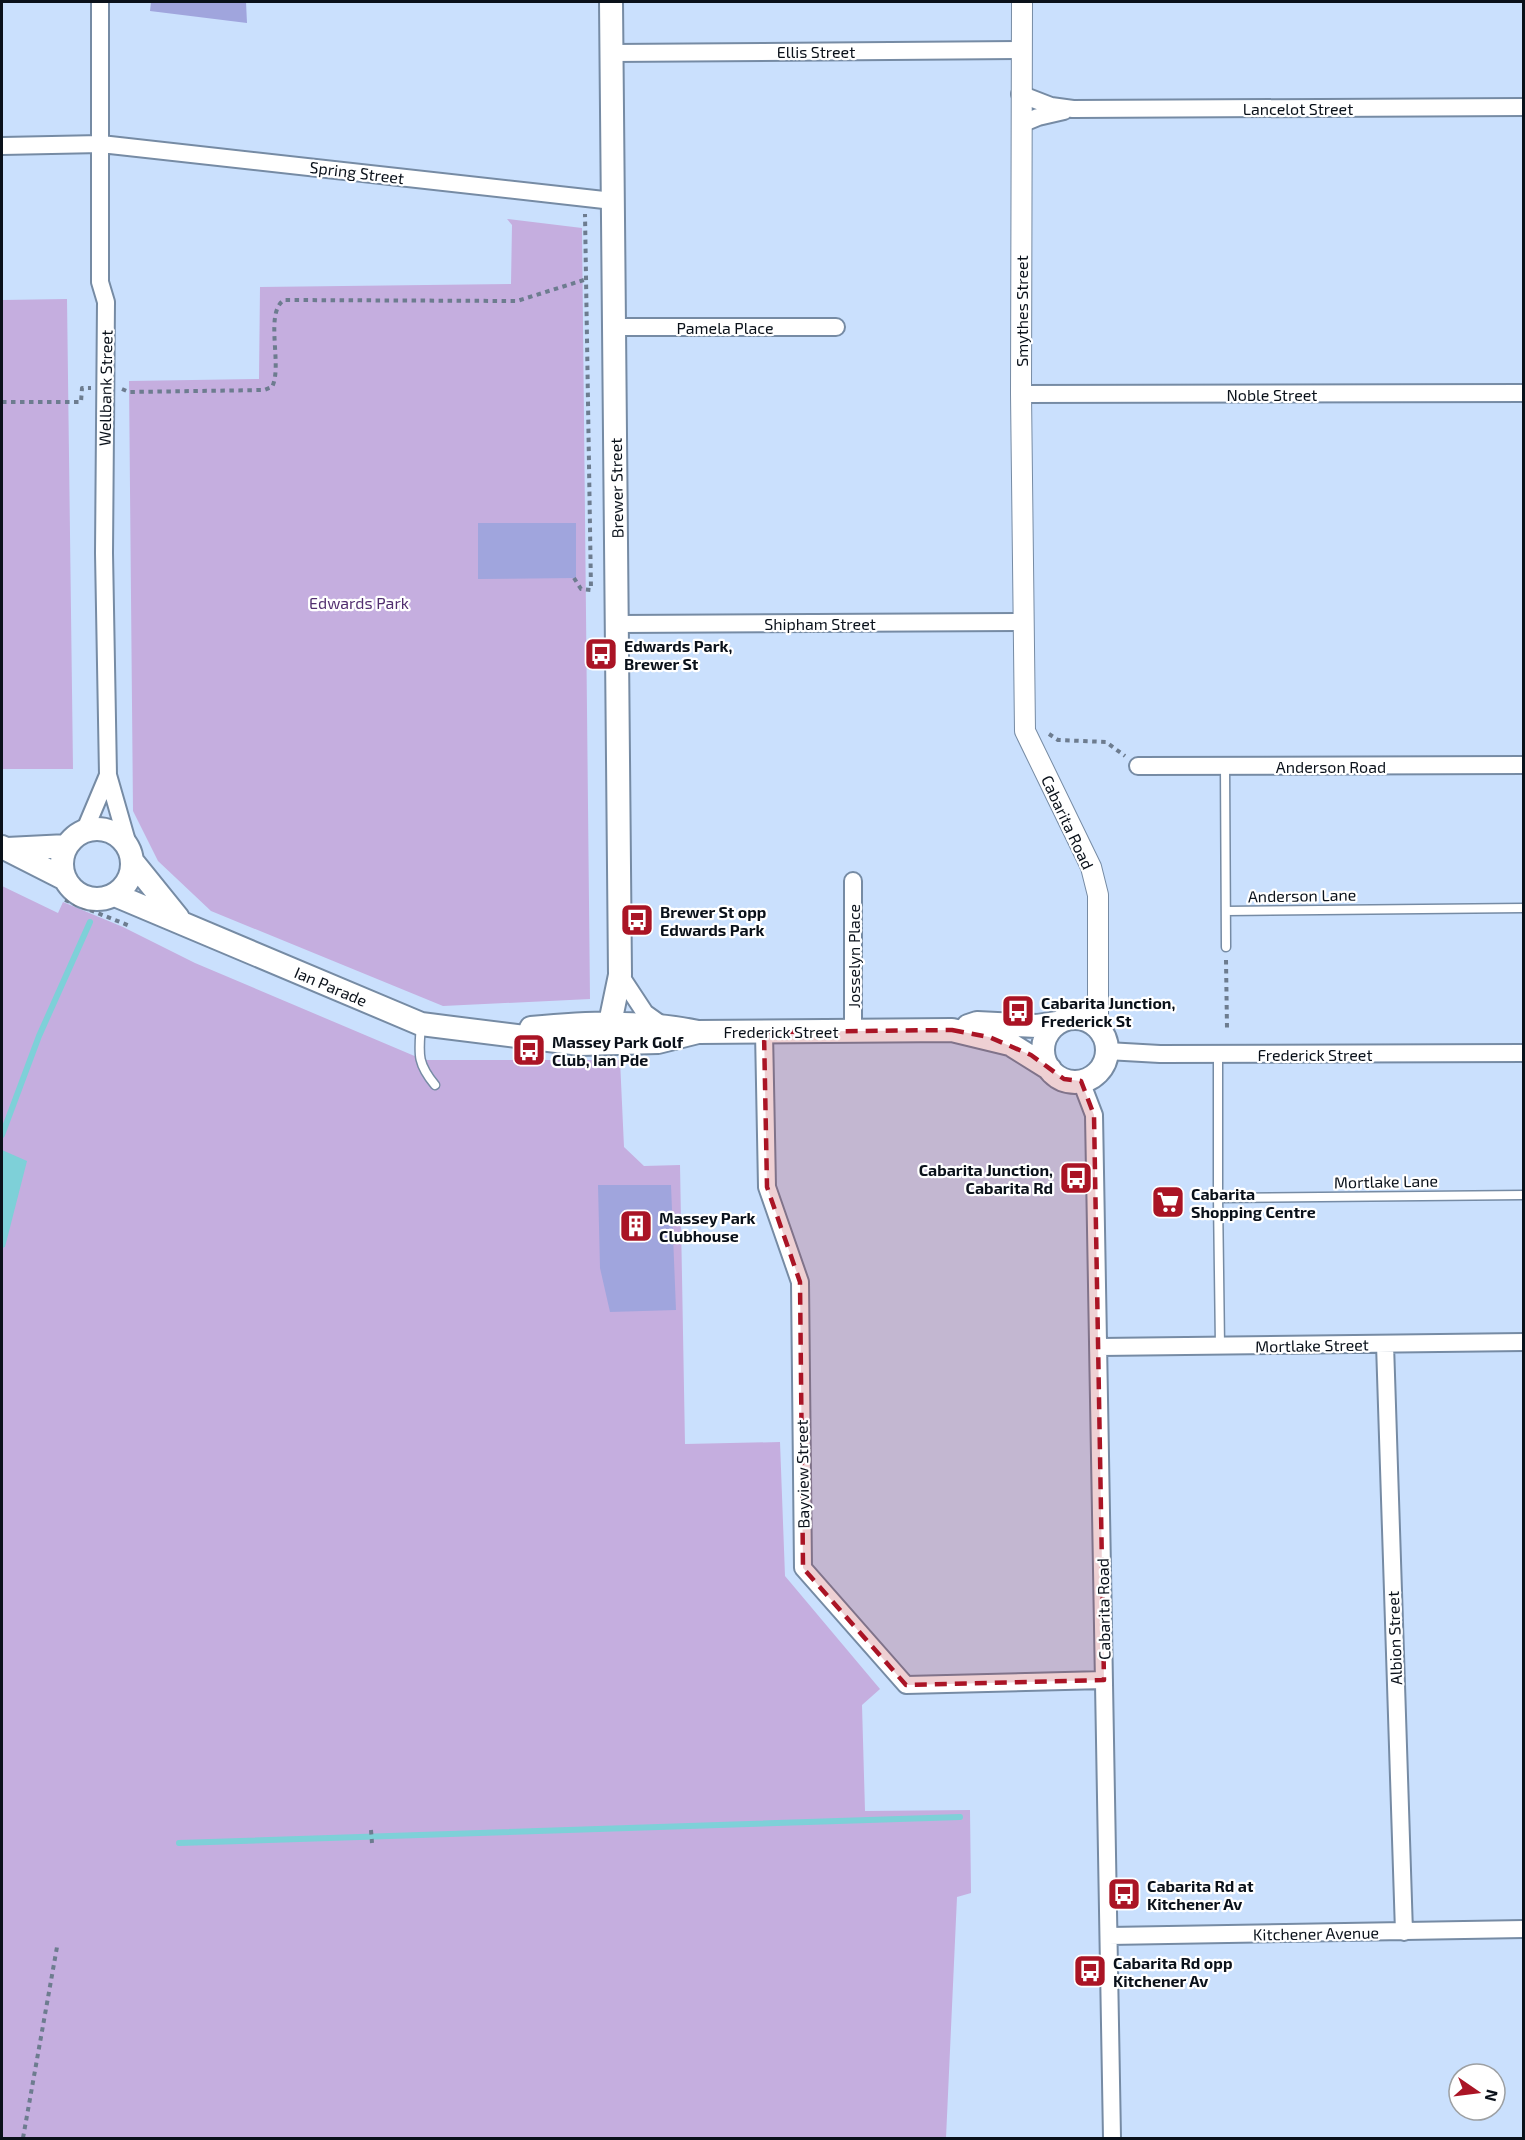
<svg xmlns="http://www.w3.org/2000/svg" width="1525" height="2140" font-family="'Exo 2',sans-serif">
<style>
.green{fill:#c5aedf}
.water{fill:#7ed0d8}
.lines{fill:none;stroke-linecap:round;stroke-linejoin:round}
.stream{stroke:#7ed0d8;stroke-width:6}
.building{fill:#a0a5dd}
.service-casing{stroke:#768ba4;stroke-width:11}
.minor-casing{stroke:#768ba4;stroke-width:20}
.tertiary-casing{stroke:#768ba4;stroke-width:22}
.secondary-casing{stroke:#768ba4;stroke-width:26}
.path{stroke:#6d7c8f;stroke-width:4;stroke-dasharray:4.5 4.5;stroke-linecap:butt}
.service{stroke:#fff;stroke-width:8}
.minor{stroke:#fff;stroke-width:16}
.tertiary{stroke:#fff;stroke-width:20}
.secondary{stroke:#fff;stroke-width:22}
.marked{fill:#aa1425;fill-opacity:0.2;stroke:#aa1425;stroke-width:4.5;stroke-dasharray:12 8;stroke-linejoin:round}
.labels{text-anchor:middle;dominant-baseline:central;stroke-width:4.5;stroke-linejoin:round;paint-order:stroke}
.street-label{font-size:16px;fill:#0a111a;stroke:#fff}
.park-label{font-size:16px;fill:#512e6f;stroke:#fff}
.poi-label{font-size:16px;font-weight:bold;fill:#0a111a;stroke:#fff;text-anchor:start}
</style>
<rect width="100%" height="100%" fill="#cae0fd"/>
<path class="green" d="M507,219l75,9 8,771 -147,7 -232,-95 -53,-50 -25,-50 -4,-430 130,-2 1,-92 251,-3 1,-59z
M67,299l6,470h-71v-469z
M2,886l56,27 5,-11 60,25 72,36 229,97h196l4,87 20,19 36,-1 5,279 95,-2 5,134 95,113 -18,16 3,106 105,-1 1,83 -14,4 -11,241h-944z"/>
<path class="water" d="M2,1150l25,11 -22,86 -3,1z"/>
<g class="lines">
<path class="stream" d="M2,1135l37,-99 51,-114
M179,1843l781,-26"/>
</g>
<path class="building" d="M151,2h95l1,21 -97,-12z
M478,523h98v55l-98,1z
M598,1185h73l5,125 -66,2 -10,-44z"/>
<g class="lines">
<g class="service-casing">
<path id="service" d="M1225,766l1,181
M1226,911l298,-3
M421,1024c-2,29 -5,38 14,61
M1218,1054v144
M1220,1346l-2,-148 306,-3"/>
</g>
<g class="minor-casing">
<path id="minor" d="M100,2v280l6,20 -2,251 4,222 22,77
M611,53l410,-3
M1020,94l31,12 22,3 451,-2
M1021,124l17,-7 26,-6
M2,146l99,-2 512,57
M614,327h222
M1021,394l503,-1
M618,624l405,-2
M1138,766l386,-1
M84,832l24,-57
M853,881v149
M620,975l25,38 14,10
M764,1032l3,155 33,95 3,286 103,117 198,-5
M1107,1051l53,3 364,-1
M1081,1081l13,34 18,1023
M1385,1344l19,588
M1100,1347l424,-5
M1109,1936l415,-7"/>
</g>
<g class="tertiary-casing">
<path id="tertiary" d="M1022,2l-1,392 4,337 66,136 7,28v131"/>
</g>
<g class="secondary-casing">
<path id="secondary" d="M62 864a35 35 0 1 1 70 0a35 35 0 1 1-70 0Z
M2,847l63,32
M7,849l60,-3
M132,861l46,57
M115,895l306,129 159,20 78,-2 40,-10
M1043 1050a32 32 0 1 1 64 0a32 32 0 1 1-64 0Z
M610,1023l10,-48 -9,-973
M968,1026l9,-3 60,3 20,-3
M531,1028c56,-5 111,-8 167,4l254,-2 58,14 40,25"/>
</g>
<path class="path" d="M122,389l7,3 135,-2 8,-3c11,-21 -8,-74 12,-87l233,1 70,-22
M2,402h79l1,-14h9
M574,578l7,11 10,1 -6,-376
M1049,734l9,6 48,2 19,14
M65,900l65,26
M1226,960l1,68
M371,1830l1,13
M23,2138l34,-191"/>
<use href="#service" class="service"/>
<use href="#minor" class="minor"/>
<use href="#tertiary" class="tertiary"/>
<use href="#secondary" class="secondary"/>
</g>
<path class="marked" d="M952,1030l37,7 42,18 33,24 17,2 13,34 10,565 -198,5 -103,-117 -3,-286 -33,-95 -3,-155z"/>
<defs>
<g id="bus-square" transform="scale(1.725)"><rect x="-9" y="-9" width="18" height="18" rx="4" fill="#aa1425" stroke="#fff"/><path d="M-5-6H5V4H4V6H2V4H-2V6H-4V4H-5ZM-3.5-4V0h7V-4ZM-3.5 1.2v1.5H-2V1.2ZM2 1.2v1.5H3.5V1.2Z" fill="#fff"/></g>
<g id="supermarket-square" transform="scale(1.725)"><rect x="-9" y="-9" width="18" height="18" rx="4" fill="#aa1425" stroke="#fff"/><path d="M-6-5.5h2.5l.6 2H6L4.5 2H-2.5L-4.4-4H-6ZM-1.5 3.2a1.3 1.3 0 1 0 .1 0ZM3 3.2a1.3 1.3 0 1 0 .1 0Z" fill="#fff"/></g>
<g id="building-square" transform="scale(1.725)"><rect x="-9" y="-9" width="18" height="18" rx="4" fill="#aa1425" stroke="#fff"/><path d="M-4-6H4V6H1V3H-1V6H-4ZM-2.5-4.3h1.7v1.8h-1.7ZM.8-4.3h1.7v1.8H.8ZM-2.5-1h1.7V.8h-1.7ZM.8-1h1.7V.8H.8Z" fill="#fff"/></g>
</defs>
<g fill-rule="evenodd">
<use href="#bus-square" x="601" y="654"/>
<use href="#bus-square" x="637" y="920"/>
<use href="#bus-square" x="1018" y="1011"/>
<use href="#bus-square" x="529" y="1050"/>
<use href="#bus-square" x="1076" y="1178"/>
<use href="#supermarket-square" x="1168" y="1202"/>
<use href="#building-square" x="636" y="1226"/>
<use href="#bus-square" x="1124" y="1894"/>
<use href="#bus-square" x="1090" y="1971"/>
</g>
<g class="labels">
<g class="street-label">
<text x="816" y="51">Ellis Street</text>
<text x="1298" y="108">Lancelot Street</text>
<text transform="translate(357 172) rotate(7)">Spring Street</text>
<text transform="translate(1021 311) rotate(-90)">Smythes Street</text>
<text x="725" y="327">Pamela Place</text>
<text transform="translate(105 388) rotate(-89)">Wellbank Street</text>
<text x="1272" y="394">Noble Street</text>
<text transform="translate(616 488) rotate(-91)">Brewer Street</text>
<text x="820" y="623">Shipham Street</text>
<text x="1331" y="766">Anderson Road</text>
<text transform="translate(1068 822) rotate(65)">Cabarita Road</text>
<text transform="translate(1302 895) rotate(-1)">Anderson Lane</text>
<text transform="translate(853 956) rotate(-90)">Josselyn Place</text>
<text transform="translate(331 986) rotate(23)">Ian Parade</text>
<text x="781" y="1031">Frederick Street</text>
<text x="1315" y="1054">Frederick Street</text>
<text transform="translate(1386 1181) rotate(-1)">Mortlake Lane</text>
<text transform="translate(1312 1345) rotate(-1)">Mortlake Street</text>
<text transform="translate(802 1474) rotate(-91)">Bayview Street</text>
<text transform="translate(1103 1609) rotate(-91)">Cabarita Road</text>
<text transform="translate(1394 1638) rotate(-92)">Albion Street</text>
<text transform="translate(1316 1933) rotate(-1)">Kitchener Avenue</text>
</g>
<g class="park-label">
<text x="359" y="602">Edwards Park</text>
</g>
<g class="poi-label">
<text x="624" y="645">Edwards Park,<tspan x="624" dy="18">Brewer St</tspan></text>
<text x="660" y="911">Brewer St opp<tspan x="660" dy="18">Edwards Park</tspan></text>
<text x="1041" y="1002">Cabarita Junction,<tspan x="1041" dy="18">Frederick St</tspan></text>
<text x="552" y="1041">Massey Park Golf<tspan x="552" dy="18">Club, Ian Pde</tspan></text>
<text x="1053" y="1169" text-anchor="end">Cabarita Junction,<tspan x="1053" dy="18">Cabarita Rd</tspan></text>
<text x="1191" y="1193">Cabarita<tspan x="1191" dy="18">Shopping Centre</tspan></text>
<text x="659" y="1217">Massey Park<tspan x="659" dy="18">Clubhouse</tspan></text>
<text x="1147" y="1885">Cabarita Rd at<tspan x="1147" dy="18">Kitchener Av</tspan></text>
<text x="1113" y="1962">Cabarita Rd opp<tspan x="1113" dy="18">Kitchener Av</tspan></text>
</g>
</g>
<rect width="1525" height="2140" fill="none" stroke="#0a111a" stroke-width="6"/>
<g transform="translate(1477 2092) rotate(104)"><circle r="28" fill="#ffffff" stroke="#9da0a3" stroke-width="1.5"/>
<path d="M0-4.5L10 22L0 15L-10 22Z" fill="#aa1425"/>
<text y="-9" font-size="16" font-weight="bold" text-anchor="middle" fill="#0a111a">N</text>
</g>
</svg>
